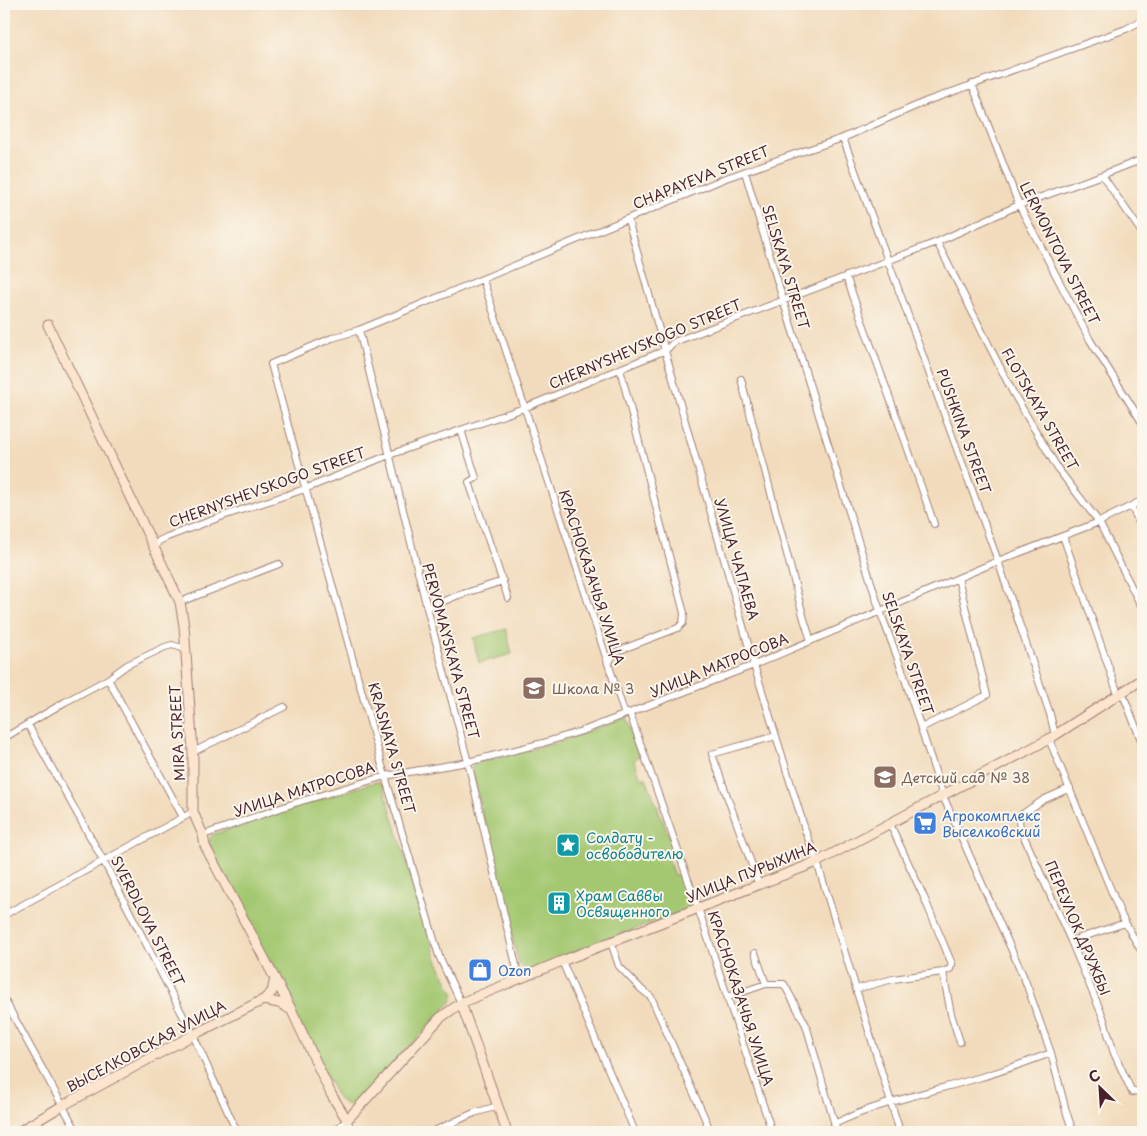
<svg xmlns="http://www.w3.org/2000/svg" width="1147" height="1136" font-family="'Playpen Sans',sans-serif">
<style>
.green{fill:#a4c871;stroke:#77744e}
.lines{fill:none;stroke-linecap:round;stroke-linejoin:round}
.street-casing{stroke:#9e7d74;stroke-width:8}
.secondary-casing{stroke:#9e7d74;stroke-width:11}
.street{stroke:#fff;stroke-width:6}
.secondary{stroke:#fce5cf;stroke-width:9}
.labels{text-anchor:middle;dominant-baseline:central;stroke-width:4;stroke-linejoin:round;paint-order:stroke}
.street-label{font-size:14px;fill:#4a1f2b;stroke:#fbf7ec}
.education-label{font-size:14px;fill:#785e54;stroke:#fbf7ec;text-anchor:start}
.shop-label{font-size:14px;fill:#366cbe;stroke:#fbf7ec;text-anchor:start}
.culture-label{font-size:14px;fill:#0d838f;stroke:#fbf7ec;text-anchor:start}
</style>
<rect width="100%" height="100%" fill="#fbf7ec"/>
<filter id="ink" filterUnits="userSpaceOnUse"><feTurbulence type="fractalNoise" baseFrequency=".02" numOctaves="2"/><feDisplacementMap in="SourceGraphic" scale="10" xChannelSelector="R" yChannelSelector="G"/><feConvolveMatrix kernelMatrix="1 2 1 2 8 2 1 2 1" color-interpolation-filters="sRGB"/></filter>
<filter id="wash" filterUnits="userSpaceOnUse"><feTurbulence type="fractalNoise" baseFrequency=".0096" numOctaves="4" result="noise"/><feDisplacementMap in="SourceGraphic" scale="20" xChannelSelector="R" yChannelSelector="G"/><feGaussianBlur stdDeviation="1.12" result="paint"/><feColorMatrix in="noise" values="0 0 0 0 0 0 0 0 0 0 0 0 0 0 0 0 0 1.4 0 .05"/><feComposite in="paint" operator="in"/></filter>
<g filter="url(#wash)">
<rect width="100%" height="100%" fill="#f2dbbc"/>
<path class="green" d="M506,629l6,25 -33,9 -6,-25z
M626,717l13,39 -5,4 7,18h5l28,71 -8,5 8,21h9l11,31 -168,66 -7,-7 -47,-195 1,-5 6,-3 77,-19z
M375,782h3l5,3 53,172 18,38 -3,7 -43,46 -6,3 -12,17 -34,36c-9,2 -13,0 -19,-7l-129,-252 3,-9 3,-2z"/>
</g>
<g filter="url(#ink)">
<g class="lines">
<g class="street-casing">
<path id="street" d="M972,84l47,121 71,135 53,84
M843,138l155,423 52,153 5,21
M745,172l38,128 97,311 22,59 41,126 82,184 26,73 15,58 7,21
M1102,175l41,59
M628,220l126,445 52,168 11,29 83,270
M937,242l75,149 46,78 41,53 44,88
M846,276c29,82 60,165 88,248
M483,280l141,432 6,2 68,194 74,224
M359,330l68,278 41,154 51,216
M741,379l63,240 7,22
M461,430l15,48 -7,4 39,116
M1131,506l12,24
M1063,536l55,158
M154,547l5,-6 8,-4 59,-22 79,-26 84,-34 135,-47 142,-58 8,-8 263,-100 82,-37 83,-30 41,-16
M180,602l99,-38
M427,608l29,-12 47,-15
M608,664l7,-12 63,-24 5,-5 1,-10 -64,-244
M108,679l75,138
M1122,692l21,53
M28,725l75,135 90,175 44,97
M921,728l66,-33 -29,-117
M4,738l61,-36 43,-23 19,-14 38,-18 7,-2 14,4
M1049,739l73,178 21,37
M193,752l91,-45
M1070,788l-27,12 -22,15 -2,6 1,7 51,113 32,76 11,36 18,39 11,-2
M890,824l33,71 29,69 -2,5 -7,3 8,42 9,28
M203,835l89,-31 93,-28 83,-14 75,-19 42,-13 169,-65 244,-104 101,-39 44,-22
M759,885l-47,-131 64,-18
M4,915l189,-103
M1071,941l54,-18
M611,942l8,24 22,23 10,8 60,135
M755,953l11,31h18l22,41 31,107
M562,961l73,171
M856,989l37,-10 50,-7
M728,997l38,-13
M4,999l73,133
M461,1003l-22,-47 -54,-180 -114,-412 61,-26 27,-8 367,-152 66,-23 51,-17 84,-37 199,-72 17,-9
M834,1124c46,-22 96,-32 144,-46 25,-7 49,-16 73,-25
M334,1132l13,-12 5,12
M432,1132l42,-19 24,-7"/>
</g>
<g class="secondary-casing">
<path id="secondary" d="M48,325l132,277 4,24 9,126v60l10,23 2,11 86,163 40,85 16,26 93,-102 21,-15 101,-42 255,-99 232,-123 94,-60
M263,1000l9,-8 3,-14
M461,1003l46,129
M18,1132l44,-26 131,-71 70,-35 16,3 11,6"/>
</g>
<use href="#street" class="street"/>
<use href="#secondary" class="secondary"/>
</g>
</g>
<defs>
<g id="school-square" transform="scale(1.25)"><rect x="-9" y="-9" width="18" height="18" rx="4" fill="#8d6e63" stroke="#fbf7ec"/><path d="M0-5L7-2L0 1L-7-2ZM-4 1L0 2.5L4 1V4Q0 6-4 4Z" fill="#fff"/></g>
<g id="supermarket-square" transform="scale(1.25)"><rect x="-9" y="-9" width="18" height="18" rx="4" fill="#3f7fe0" stroke="#fbf7ec"/><path d="M-6-5.5h2.5l.6 2H6L4.5 2H-2.5L-4.4-4H-6ZM-1.5 3.2a1.3 1.3 0 1 0 .1 0ZM3 3.2a1.3 1.3 0 1 0 .1 0Z" fill="#fff"/></g>
<g id="sight-square" transform="scale(1.25)"><rect x="-9" y="-9" width="18" height="18" rx="4" fill="#0f9aa8" stroke="#fbf7ec"/><path d="M0-6L1.8-2.2L6-1.7L2.9 1.2L3.7 5.4L0 3.3L-3.7 5.4L-2.9 1.2L-6-1.7L-1.8-2.2Z" fill="#fff"/></g>
<g id="building-square" transform="scale(1.25)"><rect x="-9" y="-9" width="18" height="18" rx="4" fill="#0f9aa8" stroke="#fbf7ec"/><path d="M-4-6H4V6H1V3H-1V6H-4ZM-2.5-4.3h1.7v1.8h-1.7ZM.8-4.3h1.7v1.8H.8ZM-2.5-1h1.7V.8h-1.7ZM.8-1h1.7V.8H.8Z" fill="#fff"/></g>
<g id="shop-square" transform="scale(1.25)"><rect x="-9" y="-9" width="18" height="18" rx="4" fill="#3f7fe0" stroke="#fbf7ec"/><path d="M-5-2.5h2.3a2.7 3.5 0 0 1 5.4 0H5L5.5 6h-11ZM-1.5-2.5h3a1.5 2.3 0 0 0-3 0Z" fill="#fff"/></g>
</defs>
<g fill-rule="evenodd">
<use href="#school-square" x="534" y="688"/>
<use href="#school-square" x="885" y="777"/>
<use href="#supermarket-square" x="925" y="823"/>
<use href="#sight-square" x="568" y="845"/>
<use href="#building-square" x="559" y="903"/>
<use href="#shop-square" x="480" y="970"/>
</g>
<g class="labels">
<g class="street-label">
<text transform="translate(701 177) rotate(-22)">CHAPAYEVA STREET</text>
<text transform="translate(1060 253) rotate(63)">LERMONTOVA STREET</text>
<text transform="translate(786 267) rotate(73)">SELSKAYA STREET</text>
<text transform="translate(645 344) rotate(-23)">CHERNYSHEVSKOGO STREET</text>
<text transform="translate(1040 409) rotate(60)">FLOTSKAYA STREET</text>
<text transform="translate(964 431) rotate(70)">PUSHKINA STREET</text>
<text transform="translate(267 487) rotate(-20)">CHERNYSHEVSKOGO STREET</text>
<text transform="translate(737 559) rotate(74)">УЛИЦА ЧАПАЕВА</text>
<text transform="translate(592 577) rotate(72)">КРАСНОКАЗАЧЬЯ УЛИЦА</text>
<text transform="translate(451 651) rotate(75)">PERVOMAYSKAYA STREET</text>
<text transform="translate(908 653) rotate(71)">SELSKAYA STREET</text>
<text transform="translate(719 665) rotate(-22)">УЛИЦА МАТРОСОВА</text>
<text transform="translate(177 733) rotate(-93)">MIRA STREET</text>
<text transform="translate(392 748) rotate(74)">KRASNAYA STREET</text>
<text transform="translate(304 789) rotate(-18)">УЛИЦА МАТРОСОВА</text>
<text transform="translate(751 872) rotate(-22)">УЛИЦА ПУРЫХИНА</text>
<text transform="translate(148 921) rotate(63)">SVERDLOVA STREET</text>
<text transform="translate(1078 928) rotate(67)">ПЕРЕУЛОК ДРУЖБЫ</text>
<text transform="translate(741 998) rotate(72)">КРАСНОКАЗАЧЬЯ УЛИЦА</text>
<text transform="translate(146 1046) rotate(-28)">ВЫСЕЛКОВСКАЯ УЛИЦА</text>
</g>
<g class="education-label">
<text x="552" y="688">Школа № 3</text>
<text x="902" y="777">Детский сад № 38</text>
</g>
<g class="shop-label">
<text x="942" y="815">Агрокомплекс<tspan x="942" dy="16">Выселковский</tspan></text>
<text x="498" y="970">Ozon</text>
</g>
<g class="culture-label">
<text x="586" y="837">Солдату -<tspan x="586" dy="16">освободителю</tspan></text>
<text x="576" y="895">Храм Саввы<tspan x="576" dy="16">Освященного</tspan></text>
</g>
</g>
<rect width="1147" height="1136" fill="none" stroke="#fbf7ec" stroke-width="20"/>
<g transform="translate(1100 1088) rotate(335)" stroke="#fbf7ec" stroke-width="4" paint-order="stroke">
<path d="M0-4L9 19L0 12L-9 19Z" fill="#4a1f2b"/>
<text y="-8" font-size="14" font-weight="bold" text-anchor="middle" fill="#4a1f2b">С</text>
</g>
</svg>
